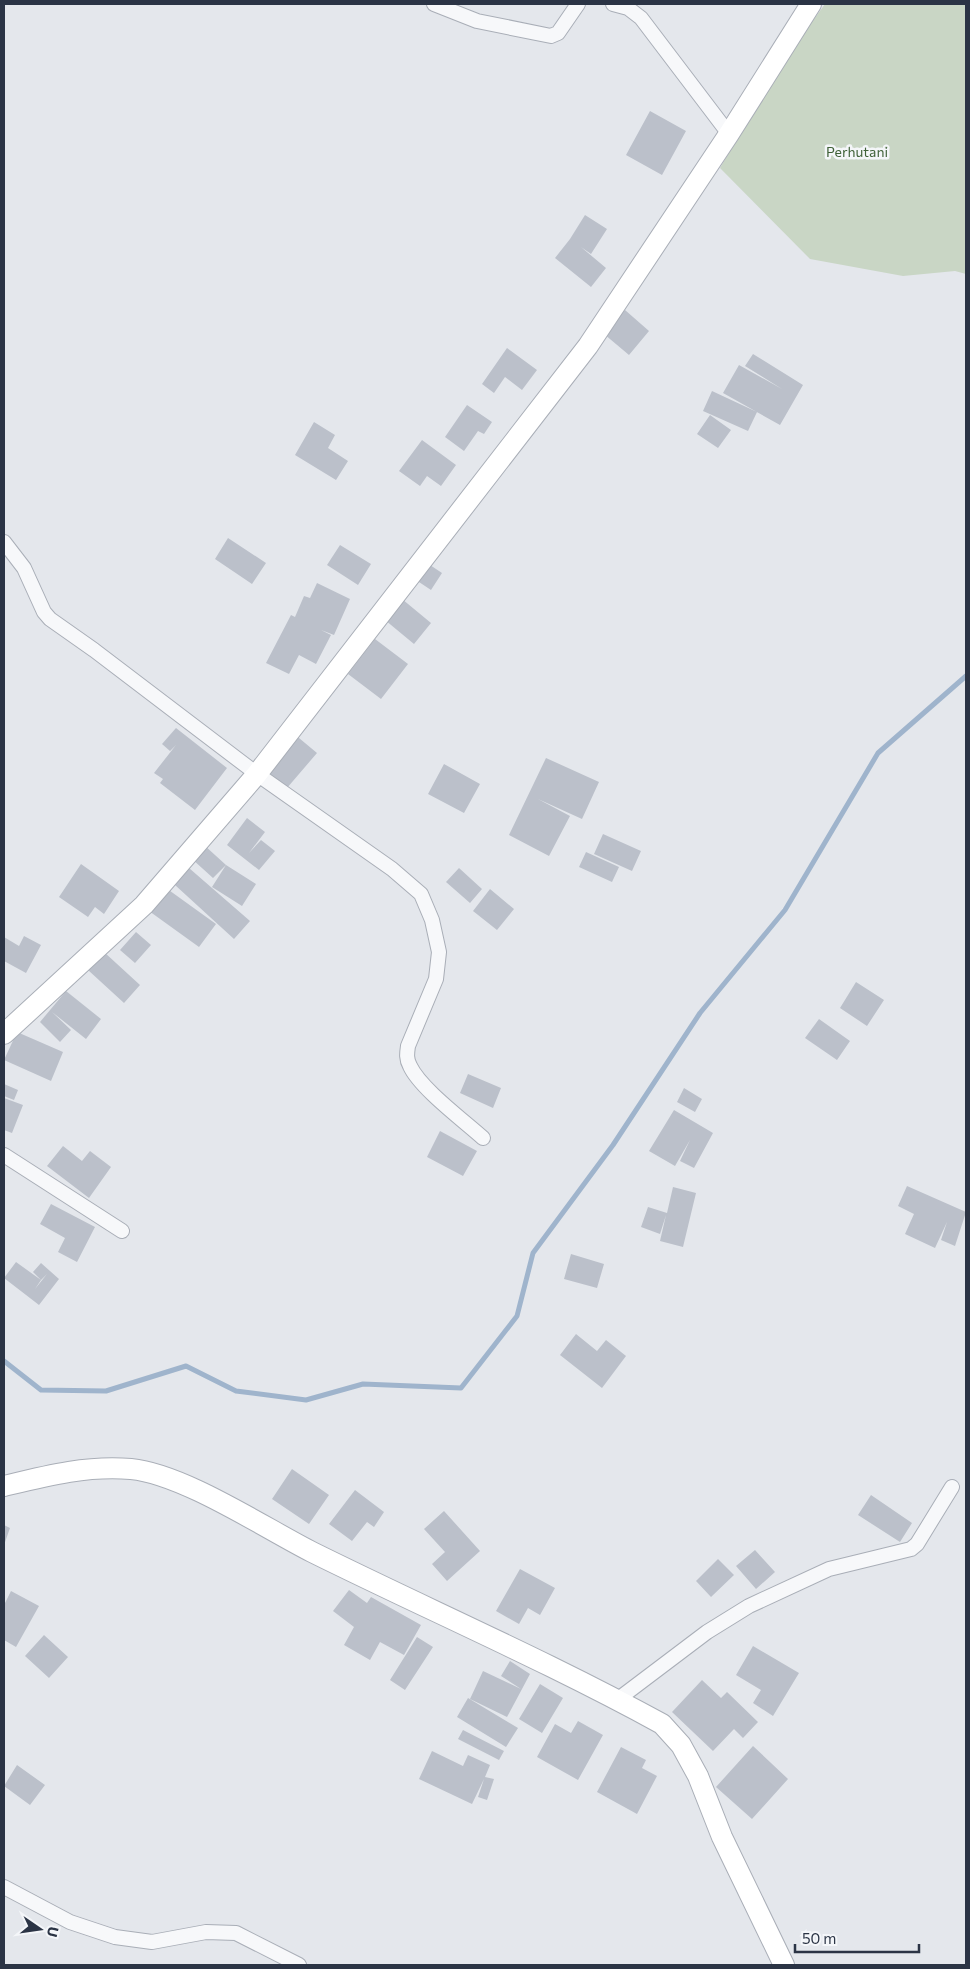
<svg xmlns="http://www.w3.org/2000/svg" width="970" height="1969" font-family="Commissioner,sans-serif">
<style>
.green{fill:#c9d6c5}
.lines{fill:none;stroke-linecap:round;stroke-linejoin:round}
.stream{stroke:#9fb4cc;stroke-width:5}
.building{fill:#bbc0ca}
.street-casing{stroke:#a9aeb7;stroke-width:16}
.secondary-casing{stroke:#a9aeb7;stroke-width:22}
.street{stroke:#f7f8fa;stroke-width:14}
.secondary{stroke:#fff;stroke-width:20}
.labels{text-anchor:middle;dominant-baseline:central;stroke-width:5;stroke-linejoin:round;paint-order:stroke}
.park-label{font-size:14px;fill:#3f6138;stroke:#f4f6f9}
</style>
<rect width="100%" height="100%" fill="#e4e7ec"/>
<path class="green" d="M825,4h141v270l-11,-3 -52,5 -93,-17 -90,-91 59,-101z"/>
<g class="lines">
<path class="stream" d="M4,1361l37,29 65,1 80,-25 50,25 70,9 57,-16 98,4 56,-72 16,-63 80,-108 87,-132 85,-103 93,-157 88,-77"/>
</g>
<path class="building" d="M650,111l36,20 -24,44 -36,-20z
M585,215l22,14 -16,25 -10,-7 25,21 -15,19 -36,-29 15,-19z
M625,310l24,21 -20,24 -25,-21z
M507,348l30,22 -15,20 -17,-13 -11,16 -12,-9z
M753,354l50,31 -23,40 -57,-32 16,-28 43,24 -37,-23z
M712,391l45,21 -9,19 -45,-20z
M467,405l25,17 -8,12 -6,-3 -14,20 -19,-14z
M710,415l21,15 -13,18 -21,-14z
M314,422l21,13 -7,13 20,13 -12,19 -41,-25z
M422,440l34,25 -15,21 -14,-10 -7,10 -21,-15z
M228,538l38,25 -14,21 -37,-25z
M340,545l31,19 -13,21 -31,-20z
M427,563l15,10 -11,17 -15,-10z
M317,583l33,16 -16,36 -13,-5 10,5 -15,29 -17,-9 -10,19 -23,-11 25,-48 4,2 9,-21 6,2z
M402,599l29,24 -17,21 -29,-24z
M375,639l33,25 -27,35 -33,-25z
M176,728l51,40 -32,42 -35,-27 3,-4 -9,-6 22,-28 -6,6 -8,-7z
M293,733l24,20 -30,35 -24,-19z
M546,758l53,24 -17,37 -44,-20 32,17 -21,40 -40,-21z
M444,764l36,20 -16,29 -36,-19z
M247,818l18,14 -16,21 12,-13 14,11 -16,19 -32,-25z
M603,834l38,17 -9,20 -38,-17z
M204,845l22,20 -13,13 -21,-19z
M586,852l33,15 -7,15 -33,-15z
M81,864l38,27 -15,23 -9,-7 -7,10 -29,-20z
M226,865l30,19 -14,22 -30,-19z
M189,868l61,53 -16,18 -59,-54z
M459,868l23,21 -12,14 -24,-21z
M166,888l50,36 -17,23 -50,-36z
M490,889l24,20 -17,21 -24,-19z
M136,932l15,13 -16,18 -15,-13z
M24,936l17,9 -15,28 -22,-12v-24l15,9z
M104,952l36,33 -16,18 -36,-33z
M856,982l28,18 -17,26 -27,-18z
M66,991l35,28 -15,20 -34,-27 19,18 -11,12 -20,-20z
M819,1019l31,22 -13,19 -32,-22z
M17,1032l46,20 -12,29 -47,-21z
M468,1074l33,14 -8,20 -33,-15z
M4,1084l14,6 -4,10 -10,-4z
M684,1088l18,11 -7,13 -18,-10z
M4,1098l19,7 -11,28 -8,-3z
M674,1110l39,23 -19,35 -14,-7 10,-21 -15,26 -26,-15z
M440,1131l37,20 -14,25 -36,-19z
M63,1146l19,15 8,-10 21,16 -22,31 -42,-32z
M907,1186l59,26 -11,34 -14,-6 6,-18 -12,26 -30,-14 9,-20 -16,-8z
M673,1187l23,6 -13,54 -23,-6 6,-26 -6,19 -19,-7 7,-20 19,6z
M51,1204l44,23 -18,35 -19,-10 7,-14 -25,-14z
M571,1254l33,10 -7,24 -33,-9z
M16,1262l25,18 -6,9 12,-15 -6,6 -8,-8 8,-9 18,16 -20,26 -35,-27z
M576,1334l21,17 9,-11 20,16 -24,32 -42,-33z
M292,1469l37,26 -20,29 -37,-25z
M355,1490l29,22 -10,15 -7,-5 -15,19 -23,-17z
M871,1495l41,28 -12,19 -42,-27z
M444,1511l36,40 -33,30 -15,-17 13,-12 -21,-23z
M4,1525l6,3 -6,17z
M755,1550l20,22 -19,17 -20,-23z
M718,1559l16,16 -23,22 -15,-16z
M520,1569l35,19 -15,27 -12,-7 -9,16 -23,-13z
M349,1590l18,13 4,-6 50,28 -17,30 -24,-13 -10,18 -26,-15 10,-18 -21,-16z
M11,1591l28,15 -23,41 -12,-7v-35z
M44,1635l24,22 -19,21 -24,-22z
M417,1637l16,10 -28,43 -15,-10z
M753,1646l46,27 -26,43 -20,-13 8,-13 -25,-15z
M510,1661l20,13 -23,43 -37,-18 13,-28 38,18 -20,-13z
M702,1680l19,18 6,-6 31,30 -15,16 -9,-9 -21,22 -41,-39z
M540,1684l23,14 -21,35 -23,-14z
M468,1698l50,30 -12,19 -49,-30z
M578,1721l25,14 -25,45 -41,-23 18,-33 16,9z
M463,1730l41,21 -5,9 -41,-21z
M753,1746l35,33 -36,40 -36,-32z
M621,1747l25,13 -4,8 15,8 -20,38 -40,-22z
M432,1751l31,15 5,-11 22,10 -5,12 9,2 -7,21 -9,-3 6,-18 -12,25 -53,-25z
M17,1765l28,20 -15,20 -26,-19z"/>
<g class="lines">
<g class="street-casing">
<path id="street" d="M434,4l43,17 74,15 7,-3 20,-29
M613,4l15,4 13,10 88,116
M4,542l20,26 20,44 6,7 44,31 163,124 135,95 29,25 11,26 7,32 -3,27 -28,67c-1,7 -2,13 2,20 10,22 53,54 73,72
M4,1155l118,76
M617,1700l90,-68 42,-26 80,-37 82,-20 6,-5 35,-57
M4,1887l66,35 45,15 37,5 54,-10 30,1 63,32"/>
</g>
<g class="secondary-casing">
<path id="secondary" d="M4,1034l140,-129 113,-131 331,-428 141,-212 82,-130
M4,1486c41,-10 83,-21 127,-17 52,5 132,58 181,83 117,58 235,109 350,172l19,21 17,31 24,61 62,128"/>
</g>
<use href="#street" class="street"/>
<use href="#secondary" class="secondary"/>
</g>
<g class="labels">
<g class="park-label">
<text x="857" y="151">Perhutani</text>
</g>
</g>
<rect width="970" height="1969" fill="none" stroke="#2b3445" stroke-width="10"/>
<g transform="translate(40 1929) rotate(103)" stroke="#f4f6f9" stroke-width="4" paint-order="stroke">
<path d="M0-4L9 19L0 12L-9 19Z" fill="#2b3445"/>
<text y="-8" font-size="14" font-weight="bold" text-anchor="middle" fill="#2b3445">U</text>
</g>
<path d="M795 1944v8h124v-8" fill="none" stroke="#2b3445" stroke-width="2.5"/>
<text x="802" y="1944" font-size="15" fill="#2b3445" stroke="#f4f6f9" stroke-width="4" paint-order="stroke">50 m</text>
</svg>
